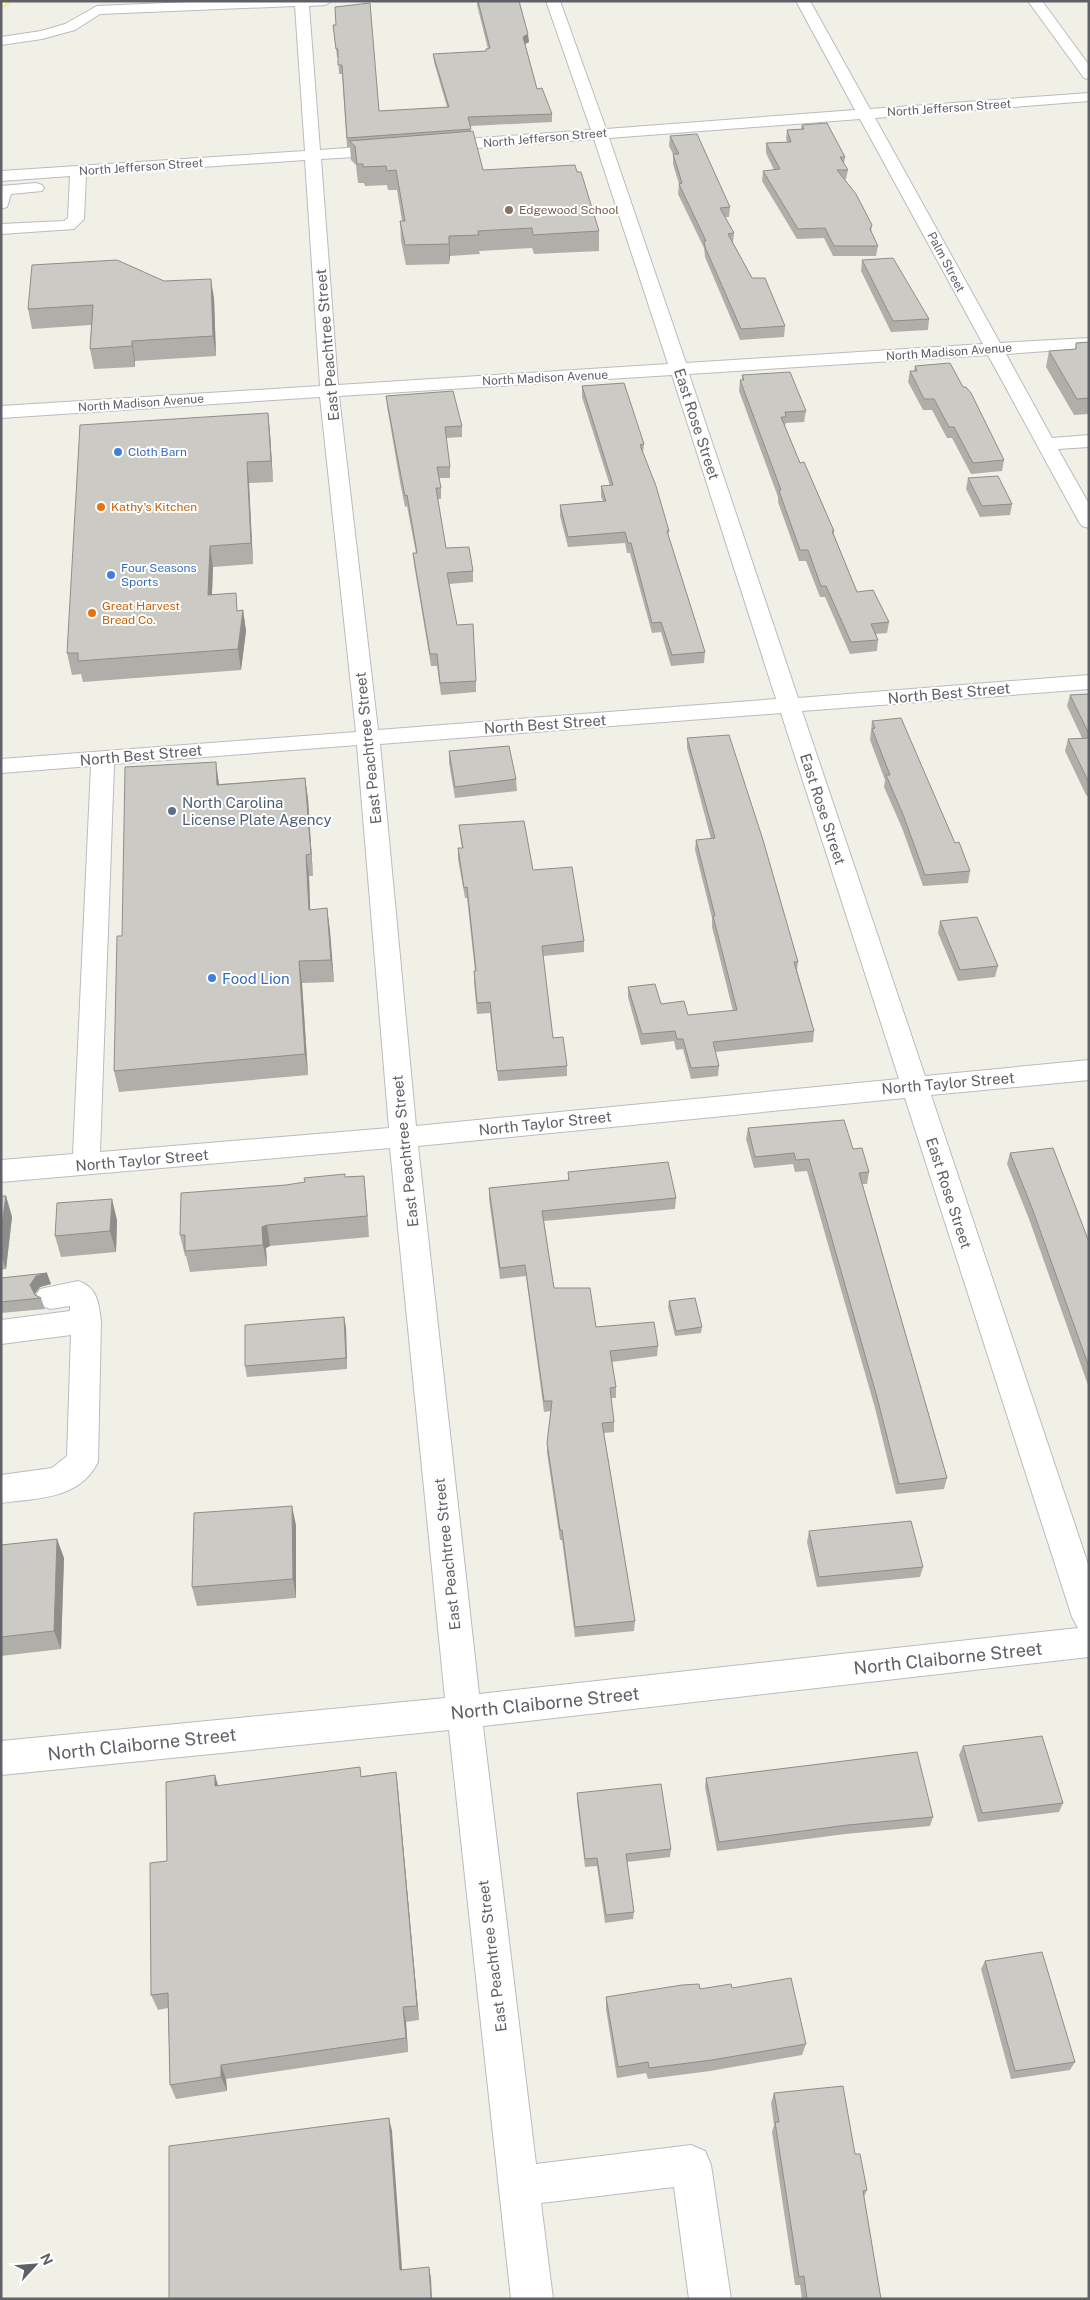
<svg xmlns="http://www.w3.org/2000/svg" width="1090" height="2300" font-family="'Public Sans',sans-serif">
<style>
.lines{fill:none;stroke-linecap:round;stroke-linejoin:round}
.minor-casing{stroke:#babbc1;stroke-width:2}
.major-casing{stroke:#f3dd5f;stroke-width:2}
.minor{fill:#fff;fill-rule:evenodd}
.major{fill:#fffdae;fill-rule:evenodd}
.wall{fill:#afaea9}
.shaded-wall{fill:#8f8d89}
.building{fill:#cccac4;stroke:#8f8d89}
.education-dot{fill:#8d6e63;stroke:#fff;stroke-width:2}
.shop-dot{fill:#3f7fe0;stroke:#fff;stroke-width:2}
.food-dot{fill:#e8710a;stroke:#fff;stroke-width:2}
.service-dot{fill:#5c6f8a;stroke:#fff;stroke-width:2}
.labels{text-anchor:middle;dominant-baseline:central;stroke-width:4;stroke-linejoin:round;paint-order:stroke}
.far-street-label{font-size:12px;fill:#5f6168;stroke:#fff}
.far-education-label{font-size:12px;fill:#785e54;stroke:#fff;text-anchor:start}
.far-shop-label{font-size:12px;fill:#366cbe;stroke:#fff;text-anchor:start}
.far-food-label{font-size:12px;fill:#c56008;stroke:#fff;text-anchor:start}
.street-label{font-size:15px;fill:#5f6168;stroke:#fff}
.service-label{font-size:15px;fill:#4e5e75;stroke:#fff;text-anchor:start}
.shop-label{font-size:15px;fill:#366cbe;stroke:#fff;text-anchor:start}
.near-street-label{font-size:18px;fill:#5f6168;stroke:#fff}
</style>
<rect width="100%" height="100%" fill="#f1f0e7"/>
<g class="lines">
<g class="minor-casing">
<path id="minor" d="M214,1h118l-7,4 -16,1 11,144 66,-5 5,2 3,3 -3,3 -5,2 -65,4 17,226 330,-21 -74,-225 -155,12 -5,-2 -3,-3 3,-3 5,-2 152,-11 -45,-129h14l46,128 249,-19 -59,-109h14l60,108 219,-16v8l-214,17 125,225 89,-5v10l-83,6 46,84 37,-3v12l-31,2 31,55v24l-7,-2 -3,-4 -91,-167 -299,19 109,324 291,-23v14l-287,22 123,365 164,-16v20l-158,15 158,472v90l-606,69 53,438 155,-19 14,6 6,14 20,134h-42l-15,-112 -133,16 12,96h-42l-62,-569 -448,45v-34l444,-43 -55,-550 -389,34v-22l72,-6 18,-388 -90,7v-14l355,-27 -36,-335 -319,21v-12l319,-20 -15,-226 -219,15 -2,44 -10,10 -73,5v-10l63,-3 4,-3 2,-42 -69,5v-10l304,-20 -10,-145 -195,8 -25,16 -33,9 -41,6v-8l40,-6 24,-7 32,-18zM860,119l123,225 -297,19 -77,-225zM672,375l104,324 -398,31 -39,-334zM781,713l118,366 -483,47 -36,-382zM357,745l32,383 -289,24 14,-388zM905,1098l167,519 6,11 -599,66 -61,-548z
M1028,1h14l47,64v14l-5,-1z
M36,183l6,2 2,3 -2,3 -31,3 -4,13 -6,2v-23z
M78,1281c19,6 21,22 23,40l-3,141c-19,38 -61,36 -97,41v-28l51,-7 15,-12 4,-121 -70,9v-24l69,-9v-5l-20,3 -10,-4 -5,-8 5,-8z"/>
</g>
<g class="major-casing">
<path id="major" d="M1,1h7v2l-7,4z"/>
</g>
<use href="#minor" class="minor"/>
<use href="#major" class="major"/>
</g>
<path class="wall" d="M477,1h42l10,41 -4,2 12,45 15,25v8l-82,4 1,6 12,38 94,2 22,59v20l-65,3 -2,-6 -53,3 1,3 -30,2 -1,8 -43,1 -5,-24 -1,-20h2l-5,-31h-9l-1,-5 -22,1 -1,-3h-6l-2,-18 -5,-5 -1,-13h-3l-5,-73h-3l-1,-17h-1l-4,-32 46,86 68,-4 -13,-45 -1,-8 53,-3v-2h2l-11,-44z
M802,125l43,32 -1,7 4,6 -2,9h-1l27,46 -1,8 7,13 -2,10h-43l-9,-18 -27,1 -35,-58 1,-10 11,-1 -8,-17v-10l21,-1 -1,-3 1,-9 14,-1z
M670,136l60,71 -1,10h-4l9,16 -1,10 19,35 33,48 -1,11 -44,3 -35,-83 -1,-9 -26,-54 1,-10 -6,-20v-10l-4,-8z
M862,260l67,59 -1,11 -37,2 -30,-61z
M164,281l50,17 2,58 -81,5v6l-41,2 -4,-20 1,-24 -59,4 -4,-20z
M1089,342v72l-15,1 -28,-48 3,-16 26,-2 1,-6z
M915,366l89,94 -2,11 -31,3 -19,-36h-5l-15,-28h-9l-15,-28 2,-11h4z
M742,375l64,36 -2,11 -18,1 -1,3 15,37 34,68v4l23,57 32,30 -2,11 -11,1 2,6 -1,11 -27,3 -25,-57h-5l-14,-36h-7l-21,-59v-5l-39,-106 1,-11h2z
M582,386l62,58 -1,8 26,79 -1,5 37,116 -1,11 -33,3 -10,-34 -9,1 -22,-80h-3l-2,-10 -57,4 -8,-31v-11l43,-4 -2,-4v-11h9l-28,-89z
M386,396l76,30v11l-16,1 4,29v11h-11l2,10v11h-3l8,49 27,23v11l-24,2 8,41 19,56v11l-35,3 -4,-29h-6l-17,-102 -1,-11h3l-9,-47 -2,1 -5,-25 -13,-76z
M268,413l2,20 3,49 -24,1 4,81 -40,3 -1,27 26,17 5,-1 3,21 -5,39 -158,12 -2,-8 -9,1 -5,-22z
M968,478l44,26 -2,11 -30,2 -14,-28z
M1089,694v103l-3,-2 -21,-44 3,-12 14,-1 -15,-32 3,-11z
M872,721l83,122 15,28 -2,12 -45,3 -21,-58 -18,-41 1,-7 -15,-40z
M687,738l111,224 -1,8 17,61 -1,11 -98,10 4,14 -1,10 -27,3 -8,-30 -7,1 -2,-9 -33,4 -13,-48v-10l33,17 27,11 45,-4 -21,-84v-9l-17,-68 1,-10 15,-1 -24,-91z
M449,751l67,28 1,12 -62,7 -6,-35z
M305,778l3,21 5,77h-4l1,34 17,-2 7,74 -32,1 6,92 -189,17 -5,-21 8,-135 97,-152z
M459,825l74,45 51,71v11l-41,4 10,82 14,28v10l-69,5 -8,-68 -13,1 -3,-32v-11h1l-8,-73h-2l-7,-39v-11h4l-2,-12z
M940,921l58,45 -3,11 -37,4 -20,-48z
M748,1128l105,21 16,23 -2,12h-5l85,294 -3,11 -48,5 -21,-86 -68,-237 -12,1 -2,-8 -39,4 -8,-29z
M1010,1153l79,89v146l-60,-169 -22,-55z
M568,1172l108,26 -1,11 -131,12 10,67 42,39 62,19 -1,10 -45,6 4,25v11h-5l3,24v10l-10,1 31,188 -1,10 -59,6 -13,-97h-2l-13,-87v-10l4,-32 -7,1 -18,-136 -26,3 -11,-80v-11l79,-8z
M364,1176l5,61 -99,9 -4,2 1,18 -77,6 -4,-16h-1l-5,-21 106,-50 59,-8z
M1,1196h5l6,21 -6,52 -5,1z
M117,1220l-1,32 -55,5 -6,-21z
M1,1278l50,6 -11,3 -5,7 6,4 4,11 -44,4z
M669,1301l33,26 -1,6 -26,3 -7,-29z
M344,1317l2,11 1,41 -100,8 -2,-11z
M296,1525v73l-99,8 -5,-19z
M809,1531l114,36 -3,10 -103,10 -10,-45z
M57,1539l7,19 -3,91 -60,7v-111z
M963,1746l100,57 -4,9 -81,10 -19,-67z
M396,1772l2,17 21,231 -13,2 2,30 -182,27 1,12 -51,8 -6,-14 -2,-77 -10,2 -7,-15 16,-134 51,-75 144,-10z
M706,1778l227,39 -3,9 -85,8 -128,17 -12,-64z
M577,1793l94,56 -1,8 -43,5 7,50 -1,7 -28,4 -8,-57 -12,1 -8,-66z
M985,1961l90,101 -5,8 -59,9 -30,-110z
M732,1988l74,56 -4,11 -92,16 -62,8 -2,-6 -29,5 -11,-69v-12l94,-8z
M774,2093l81,61 12,36 -3,7 17,102h-79l-2,-14h-5l-23,-153 2,-7 -3,-22z"/>
<path class="shaded-wall" d="M528,34l1,8 -6,3v-8z
M449,236l1,20 -1,8z
M211,279l3,19 2,58 -3,-20z
M132,341l3,20v6l-3,-21z
M268,413l2,20 3,49 -2,-21z
M247,462l2,21 4,81 -2,-21z
M210,546l3,21 -2,49 -3,-21z
M243,610l3,21 -5,39 -3,-21z
M216,762l3,22 1,22 -3,-21z
M305,778l3,21 5,77 -2,-22z
M306,855l3,21 2,55 -2,-21z
M327,908l3,22 4,52 -3,-22z
M299,961l3,22 6,92 -3,-21z
M364,1176l2,21 3,40 -2,-21z
M6,1196l6,21 -6,52 -5,-14v-24z
M112,1199l5,21 -1,32 -6,-21z
M267,1225l3,21 -4,2 1,18 -4,-21 -1,-18z
M47,1273l4,11 -11,3 -7,9 -3,-11 6,-9z
M344,1317l2,11 1,41 -1,-11z
M292,1506l4,19v73l-3,-19z
M57,1539l7,19 -3,91 -7,-18z
M396,1772l2,17 21,231 -2,-14z
M215,1775l5,17 -5,-6z
M403,2007l3,15 2,30 -2,-14z
M221,2065l5,14 1,12 -6,-14z
M389,2118l3,13 11,151 -3,-12z
M429,2267l2,11 1,21h-1z"/>
<path class="building" d="M478,1h41l9,33 -5,3 14,52 5,-1 10,26 -84,3 3,12 -124,9 -5,-73h-4v-16h-2l-3,-24h3l-1,-18 35,-4 9,108 70,-4 -16,-53 53,-3v-2l4,-1z
M827,123l18,34h-5l8,13h-11l19,24 16,31 -2,4 8,17h-44l-9,-18 -27,1 -35,-58 17,-2 -14,-26 25,-1 -4,-12 17,-1 -2,-4z
M473,131l10,39 92,-5 2,7h4l18,59 -66,4 -1,-7 -54,3 1,4 -30,1v8l-44,1 -5,-24h5l-9,-51 -9,1 -1,-5 -23,1v-3h-6l-2,-18 -6,-5z
M697,134l33,73 -10,1 14,25 -6,1 24,44h13l20,48 -44,3 -36,-82 -1,-6h2l-27,-57 3,-1 -9,-29h6l-9,-18z
M893,258l36,61 -36,2 -31,-61z
M117,260l47,21 47,-2 2,57 -81,5v5l-42,3 3,-44 -65,4 4,-44z
M1089,342v56l-12,1 -28,-48 27,-2v-6z
M950,363l13,24h3l5,6 33,67 -31,3 -19,-36h-5l-15,-28h-10l-14,-28h7l-2,-5z
M790,372l16,39 -21,1 1,5h-5l19,46 4,-1 30,69h-2l25,61 16,-2 16,32 -18,2 7,16 -27,2 -25,-56h-5l-13,-36h-8l-21,-59 2,-1 -41,-110h4l-2,-5z
M624,383l20,61 -4,1 16,41 13,45h-2l38,121 -33,3 -11,-33 -9,1 -21,-80h-3l-3,-11 -57,5 -8,-32 46,-4 -5,-15 12,-1 -31,-99z
M453,391l9,35 -17,1 5,40h-13l4,21h-5l10,60 23,-1 4,24 -26,2 10,52 16,-1 3,57 -36,2 -3,-29h-7l-17,-101h4l-10,-58 -2,1 -5,-25 -14,-75z
M268,413l3,48 -24,1 4,81 -41,3 -2,49 28,-2 1,18 6,-1 -5,39 -160,12v-8h-11l13,-228z
M998,476l14,28 -30,2 -14,-28z
M1089,694v40l-19,-39z
M901,718l54,125 4,-1 11,29 -45,4 -21,-58 -18,-42h4l-18,-46 3,-1 -3,-7z
M729,735l34,105 35,122h-4l20,69 -101,11 6,24 -28,2 -8,-29h-6l-2,-8 -33,3 -14,-47 27,-3 6,20 23,-3 4,14 49,-5 -24,-94h2l-19,-76 19,-2 -28,-100z
M1089,738v45l-21,-44z
M509,746l7,33 -61,8 -6,-36z
M216,762l1,23 88,-7 6,76 -5,1 3,55 18,-2 4,52 -32,1 6,93 -191,17 3,-135h5l3,-169z
M524,821l9,49 39,-3 12,74 -42,5 11,92 10,-1 4,29 -70,5 -7,-69 -13,1 -3,-32h2l-9,-84 -3,1 -6,-40h5l-4,-23z
M977,917l21,49 -38,4 -20,-49z
M844,1120l9,29 9,-1 7,24 -10,1 88,305 -48,6 -22,-87 -68,-238 -13,1 -2,-7 -39,4 -7,-29z
M1053,1148l36,94v125l-57,-159 -22,-55z
M668,1162l8,36 -134,13 12,77h36l6,39 58,-5 4,24 -48,5 6,36 -6,1 4,34 -12,1 33,198 -60,6 -13,-97h-2l-13,-87 5,-42h-8l-19,-136 -25,3 -11,-80 80,-8 -1,-8z
M345,1174v3l19,-1 3,40 -100,9 -5,2 1,18 -78,6v-16h-5l1,-42 105,-8 19,-3 -1,-4z
M1,1196h5l-5,35z
M112,1199l-2,32 -55,5 2,-33z
M47,1273l-11,3 -6,9 5,10 6,3 -40,4v-24z
M695,1298l7,29 -26,4 -7,-30z
M344,1317l2,41 -101,8v-41z
M292,1506l1,73 -101,8 2,-74z
M911,1521l12,46 -104,10 -10,-46z
M57,1539l-3,92 -53,6v-92z
M1042,1736l21,67 -81,10 -19,-67z
M917,1752l16,65 -85,8 -129,17 -13,-64z
M360,1767l1,10 35,-5 21,234 -14,1 3,31 -185,27v12l-51,8 -2,-92 -17,2 -1,-132 17,-2 -1,-79 49,-7v11z
M661,1784l10,65 -45,5 8,58 -28,3 -9,-57 -12,1 -8,-66z
M1042,1952l33,110 -60,9 -30,-110z
M791,1978l15,66 -94,16 -63,8 -1,-6 -30,5 -12,-70 76,-12 17,-1 1,5 31,-5 1,4z
M843,2086l12,68h5l7,36 -4,1 18,108h-74l-3,-23 -5,1 -24,-155h4l-5,-29z
M389,2118l11,152 29,-3 2,32h-262v-153z"/>
<circle class="education-dot" cx="509" cy="210" r="5"/>
<g class="shop-dot">
<circle cx="118" cy="452" r="5"/>
<circle cx="111" cy="575" r="5"/>
<circle cx="212" cy="978" r="5"/>
</g>
<g class="food-dot">
<circle cx="101" cy="507" r="5"/>
<circle cx="92" cy="613" r="5"/>
</g>
<circle class="service-dot" cx="172" cy="811" r="5"/>
<g class="labels">
<g class="far-street-label">
<text transform="translate(949 108) rotate(-4)">North Jefferson Street</text>
<text transform="translate(545 138) rotate(-5)">North Jefferson Street</text>
<text transform="translate(141 167) rotate(-4)">North Jefferson Street</text>
<text transform="translate(946 262) rotate(62)">Palm Street</text>
<text transform="translate(949 352) rotate(-4)">North Madison Avenue</text>
<text transform="translate(545 378) rotate(-3)">North Madison Avenue</text>
<text transform="translate(141 403) rotate(-4)">North Madison Avenue</text>
</g>
<g class="far-education-label">
<text x="519" y="210">Edgewood School</text>
</g>
<g class="far-shop-label">
<text x="128" y="452">Cloth Barn</text>
<text x="121" y="568">Four Seasons<tspan x="121" dy="14">Sports</tspan></text>
</g>
<g class="far-food-label">
<text x="111" y="507">Kathy's Kitchen</text>
<text x="102" y="606">Great Harvest<tspan x="102" dy="14">Bread Co.</tspan></text>
</g>
<g class="street-label">
<text transform="translate(327 345) rotate(-95)">East Peachtree Street</text>
<text transform="translate(697 424) rotate(72)">East Rose Street</text>
<text transform="translate(949 693) rotate(-5)">North Best Street</text>
<text transform="translate(545 724) rotate(-4)">North Best Street</text>
<text transform="translate(368 748) rotate(-96)">East Peachtree Street</text>
<text transform="translate(141 755) rotate(-5)">North Best Street</text>
<text transform="translate(823 809) rotate(72)">East Rose Street</text>
<text transform="translate(948 1083) rotate(-5)">North Taylor Street</text>
<text transform="translate(545 1123) rotate(-6)">North Taylor Street</text>
<text transform="translate(405 1151) rotate(-96)">East Peachtree Street</text>
<text transform="translate(142 1160) rotate(-5)">North Taylor Street</text>
<text transform="translate(949 1193) rotate(72)">East Rose Street</text>
<text transform="translate(447 1554) rotate(-96)">East Peachtree Street</text>
<text transform="translate(492 1956) rotate(-97)">East Peachtree Street</text>
</g>
<g class="service-label">
<text x="182" y="802">North Carolina<tspan x="182" dy="17">License Plate Agency</tspan></text>
</g>
<g class="shop-label">
<text x="222" y="978">Food Lion</text>
</g>
<g class="near-street-label">
<text transform="translate(948 1658) rotate(-6)">North Claiborne Street</text>
<text transform="translate(545 1703) rotate(-6)">North Claiborne Street</text>
<text transform="translate(142 1744) rotate(-6)">North Claiborne Street</text>
</g>
</g>
<rect width="1090" height="2300" fill="none" stroke="#5f6168" stroke-width="5"/>
<g transform="translate(35 2265) rotate(64)" stroke="#ffffff" stroke-width="4" paint-order="stroke">
<path d="M0-4L9 19L0 12L-9 19Z" fill="#5f6168"/>
<text y="-8" font-size="14" font-weight="bold" text-anchor="middle" fill="#5f6168">N</text>
</g>
</svg>
